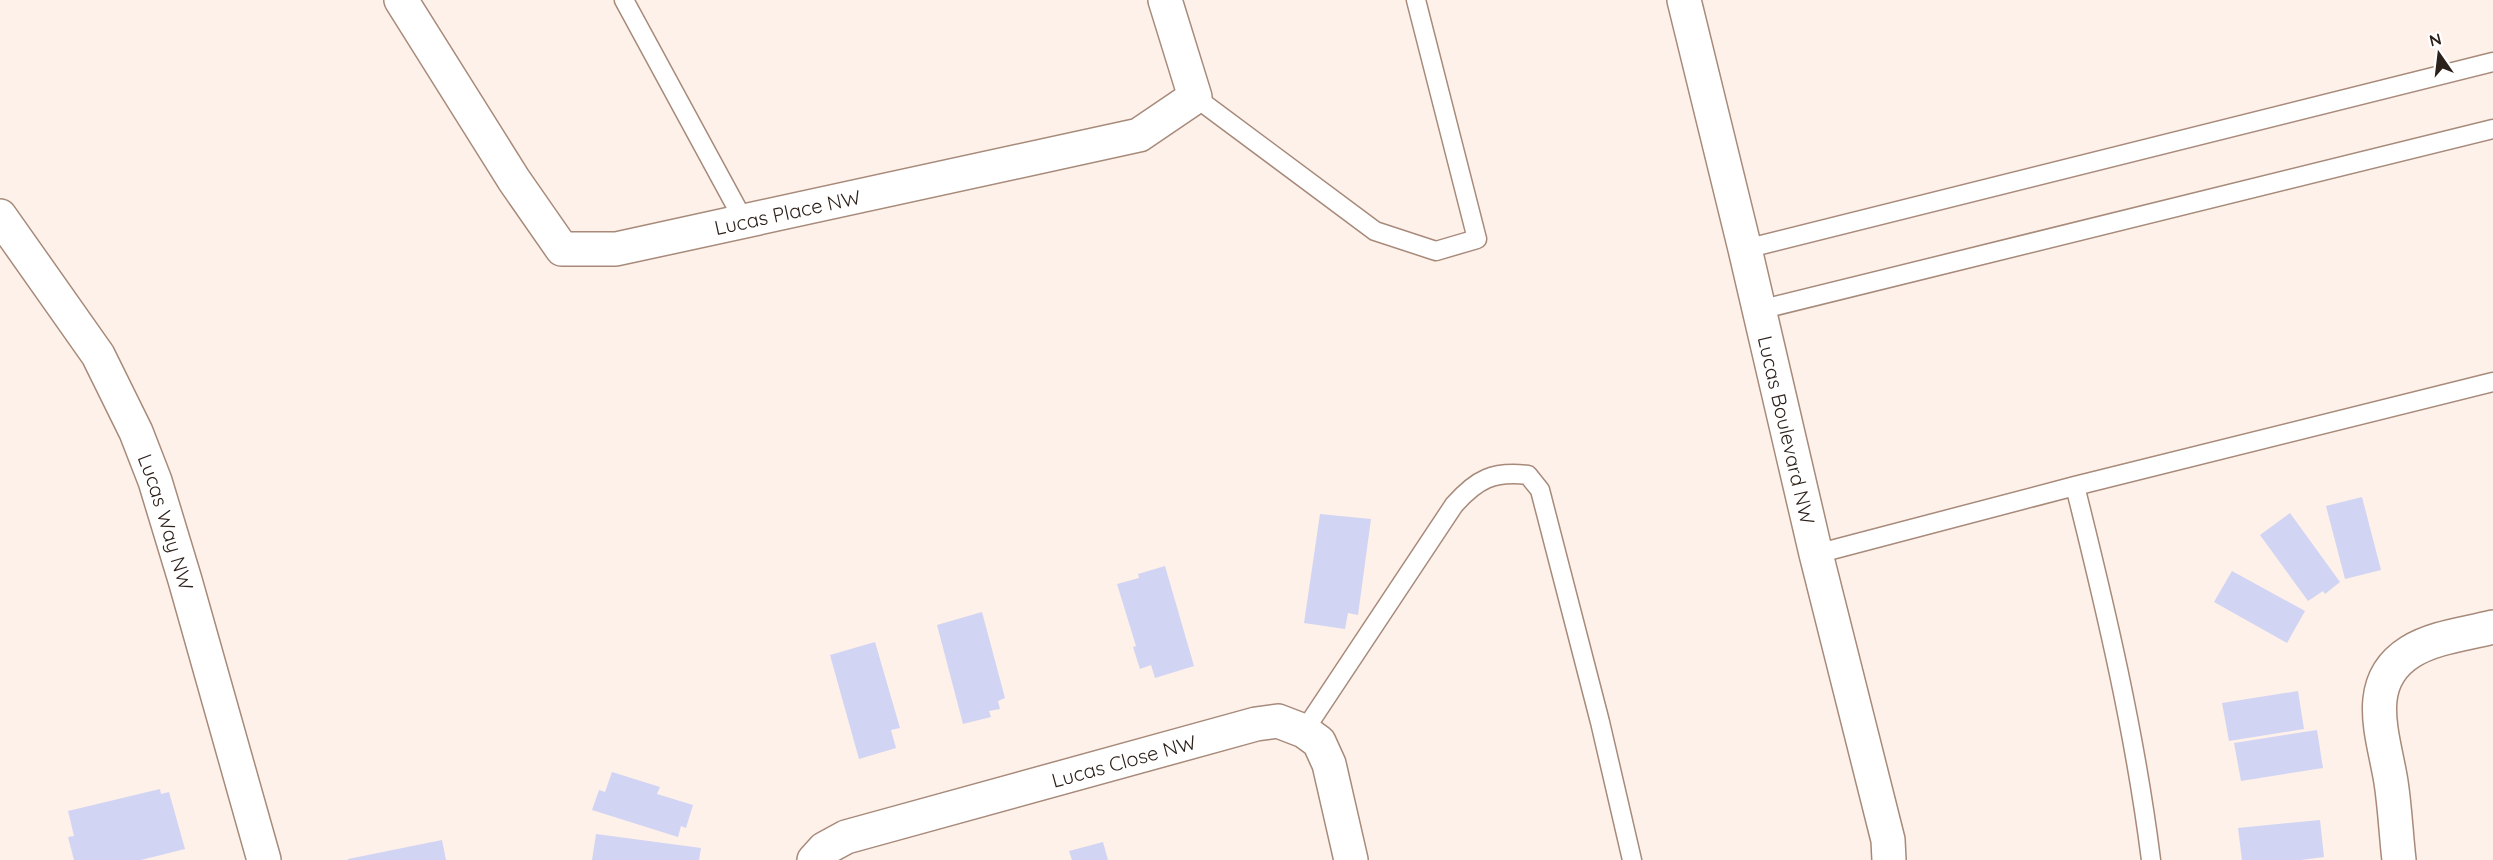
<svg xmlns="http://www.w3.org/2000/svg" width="2493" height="860" font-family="Quicksand,sans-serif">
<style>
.building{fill:#d1d4f3}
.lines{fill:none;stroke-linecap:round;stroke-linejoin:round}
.lane-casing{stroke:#a78a7a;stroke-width:21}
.street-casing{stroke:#a78a7a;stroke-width:36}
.lane{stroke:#fff;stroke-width:18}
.street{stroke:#fff;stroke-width:33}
.labels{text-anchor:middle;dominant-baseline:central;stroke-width:4.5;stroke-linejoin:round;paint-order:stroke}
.street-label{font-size:20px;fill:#2c201a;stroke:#fff}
</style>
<rect width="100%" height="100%" fill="#fef1ea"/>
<path class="building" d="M2362,497l19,73 -36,9 -19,-73z
M2290,513l50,69 -15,12 -2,-3 -15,10 -48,-66z
M1320,514l51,5 -13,96 -10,-2 -3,16 -41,-6z
M1165,566l29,100 -39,12 -4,-13 -11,4 -7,-22 3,-1 -19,-62 22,-6 -1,-4z
M2232,571l73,40 -18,32 -73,-41z
M982,612l23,86 -7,3 2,8 -11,2 2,6 -28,7 -26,-99z
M875,642l25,86 -9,2 5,18 -37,11 -29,-104z
M2298,691l6,38 -75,12 -7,-38z
M2317,730l6,38 -82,13 -7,-38z
M612,772l48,15 -3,7 36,11 -7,23 -5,-2 -3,11 -86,-27 7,-20 6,2z
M160,789l1,5 8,-2 16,57 -44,11h-67l-6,-23 6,-1 -6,-25z
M2320,820l4,37 -23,3h-59l-4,-32z
M596,834l105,14 -2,12h-107z
M442,840l4,20h-98v-1z
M1103,842l5,18h-36l-3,-9z"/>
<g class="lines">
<g class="lane-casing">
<path id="lane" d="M624,0l120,221
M1195,97l180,134 61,20 41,-12 -61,-239
M1745,249l748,-187
M1759,310l734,-181
M2075,486c31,124 60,247 76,374
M1816,554l259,-68 418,-104
M1304,731l150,-226c23,-26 39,-34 74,-30l12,15 60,232 32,138"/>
</g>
<g class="street-casing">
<g id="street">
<path id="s1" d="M401,0l113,180 48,69h54l523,-114 56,-38 -30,-97"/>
<path id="s2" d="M1684,0l61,249 71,305 72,286 1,20"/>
<path id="s3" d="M0,216l98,139 38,77 19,49 30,99 79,280"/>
<path id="s4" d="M814,860l10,-11 22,-12 410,-113 22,-3 26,10 15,11 10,22 22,96"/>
<path d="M2399,860c-3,-26 -4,-52 -8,-78 -7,-45 -30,-99 19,-130 24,-15 56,-18 83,-25"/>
</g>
</g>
<use href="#lane" class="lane"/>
<use href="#street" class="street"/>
</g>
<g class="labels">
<g class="street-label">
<text stroke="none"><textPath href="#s1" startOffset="526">Lucas Place NW</textPath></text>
<text stroke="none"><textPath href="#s2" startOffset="442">Lucas Boulevard NW</textPath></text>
<text stroke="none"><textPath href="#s3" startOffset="351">Lucas Way NW</textPath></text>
<text stroke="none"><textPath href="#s4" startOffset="328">Lucas Close NW</textPath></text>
</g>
</g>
<g transform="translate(2439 54) rotate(346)" stroke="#ffffff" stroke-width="4.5" paint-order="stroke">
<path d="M0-4.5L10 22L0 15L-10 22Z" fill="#2c201a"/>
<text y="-9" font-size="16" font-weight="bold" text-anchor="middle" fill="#2c201a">N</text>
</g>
</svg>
